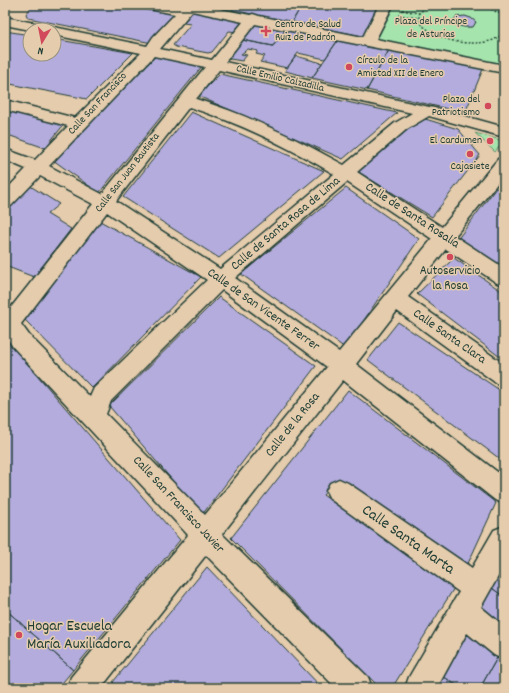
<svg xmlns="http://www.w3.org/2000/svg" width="509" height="693" font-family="Dekko,sans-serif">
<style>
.green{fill:#a5e4ac;stroke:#629070;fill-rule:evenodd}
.building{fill:#b4acdd;stroke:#1f3d34}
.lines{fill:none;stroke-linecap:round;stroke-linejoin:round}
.minor-casing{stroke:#1f3d34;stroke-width:3}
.path{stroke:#1f3d34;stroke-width:1.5;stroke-dasharray:2 2;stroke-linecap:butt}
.minor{fill:#e5ccad;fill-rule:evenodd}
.poi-dot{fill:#d1495b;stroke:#e5ccad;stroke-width:1.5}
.labels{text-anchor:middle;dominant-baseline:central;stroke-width:3;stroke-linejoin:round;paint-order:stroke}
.far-park-label{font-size:11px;fill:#26453a;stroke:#e5ccad}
.far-poi-label{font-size:11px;fill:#1f3d34;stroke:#e5ccad;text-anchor:start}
.far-street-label{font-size:11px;fill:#1f3d34;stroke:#e5ccad}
.street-label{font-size:13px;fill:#1f3d34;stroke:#e5ccad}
.poi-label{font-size:13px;fill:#1f3d34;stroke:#e5ccad}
.near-street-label{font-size:16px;fill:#1f3d34;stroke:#e5ccad}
.near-poi-label{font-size:16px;fill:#1f3d34;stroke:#e5ccad;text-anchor:start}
</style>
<rect width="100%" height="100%" fill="#e5ccad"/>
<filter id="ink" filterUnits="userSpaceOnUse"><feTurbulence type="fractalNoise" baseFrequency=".025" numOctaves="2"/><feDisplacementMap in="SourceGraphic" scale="8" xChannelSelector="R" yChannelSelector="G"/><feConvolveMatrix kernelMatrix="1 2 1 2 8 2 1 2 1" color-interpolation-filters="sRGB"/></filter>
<g filter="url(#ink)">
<path class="green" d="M395,5h109v62l-128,-26zM456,17c8,0 13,-1 20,5l-4,5c-8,0 -14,1 -19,-6z
M475,133l29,8 -9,11z"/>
<path class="building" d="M33,5h97l49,9 -27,29 -124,-25 -2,-4z
M236,5h39l-1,2 13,1 2,-3h13l-10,17 -60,-12z
M302,5h77l-15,30 -2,1 -70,-14z
M194,10l53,9 -10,13 -8,-1 -17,21 -4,1 -32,-6 -3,-2 18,-21 -8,-1z
M465,16l6,2 5,4 -3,5h-8l-9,-2 -3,-4 3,-4z
M255,22l32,6 -14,18 -31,-6z
M287,28l51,12 -13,19 -27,-6 -11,15 -27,-6 5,-6 -9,-2 2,-3 -10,-2 -7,5 6,1 -5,6 -12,-2 -1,-4 13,-15 31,6z
M5,31l25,4v19h24v-15l79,14 -46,46 -82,-16z
M338,40l51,10 -22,40 -55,-12z
M389,50l94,19 -18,44 -98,-23z
M157,55l46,10 -104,128 -46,-33z
M296,56l26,7 -10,15 -27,-7z
M220,74l177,39 -54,46 -145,-63z
M5,109l60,14 -20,25 -40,-14z
M191,112l133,59 -105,87 -96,-61z
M422,118l36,11 22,26 -48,62 -75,-46z
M27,184l32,20 -12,10 24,15 -37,48 -29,-11v-59z
M346,188l73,51 -74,109 -104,-74z
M496,188l8,1v82l-47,-31z
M100,221l101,56 -109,111 -67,-68z
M454,258l50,35v67l-87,-66z
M219,297l97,69 -114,149 -93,-109z
M398,322l106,71v69l-136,-102z
M5,338l175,202 -107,130 -68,-61z
M348,390l148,113 -31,67 -129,-90 -13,15 131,93 -62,100h-12l-149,-150z
M499,564l5,3v30l-16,-12z
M207,567l115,121h-204l-5,-6z
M488,585l16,12v30l-23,-18 -1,-8z
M5,609l68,61 -15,18h-53z
M468,632l29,26 -17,30h-20l-17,-12z
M497,658l7,6v24h-24z
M443,676l17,12h-24z"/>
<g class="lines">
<g class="minor-casing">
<path id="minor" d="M141,5h28l12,2 3,-2h16l50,10 3,-1 6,2 104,21 16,-32h14l-17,34 128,26v8l-249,-49 -30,38 218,48 61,17v10l-75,-21 -22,13 -50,43 85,55 56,-68 6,-1v17l-49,61 49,32v17l-7,-2 -51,-34 -38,48 96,67v21l-8,-2 -99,-72 -41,53 148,113v27l-9,-4 -152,-120 -121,154 146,143 4,11h-36l-130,-133 -105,133h-34l4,-11 117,-142 -175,-188 -6,-9h-2v-29l4,1 84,-106 -53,-28 -29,30 -6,2v-17l21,-22 -21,-9v-11l30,11 33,-34 -63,-16v-10l70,18 66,-65 -87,-18v-5h-24l-25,-5v-8l142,29 6,-9 22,-23 -32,-6zM192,11l51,11 -31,38 -52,-11zM154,56l51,11 -103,127 -53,-28zM219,70l193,43 -17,10 -51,42c-47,-26 -96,-50 -148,-66zM189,107c51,16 99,40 145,67l-114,95 -104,-68zM347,182l85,57 -93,113 -104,-74zM107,212l100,68 -113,108 -4,9 -61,-62 -8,-11zM222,290l105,77 -122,148 -99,-101 5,-13z
M339,479l9,4 124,85 22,-38 10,-4v40l-23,41 23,19v34l-10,-5 -27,-22 -30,55h-32l4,-11 50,-85 -129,-93 -4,-8 4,-8z"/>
</g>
<path class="path" d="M429,5l-10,8v9c17,18 47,25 71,19 5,-1 9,-5 14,-7
M484,5l20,11
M402,10l17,3
M399,15l19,3"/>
<use href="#minor" class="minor"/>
</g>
</g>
<g class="poi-dot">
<path d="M264 25h4v4h4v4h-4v4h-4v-4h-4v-4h4z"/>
<circle cx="349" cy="67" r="4"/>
<circle cx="488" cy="106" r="4"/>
<circle cx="490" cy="141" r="4"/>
<circle cx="470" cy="154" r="4"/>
<circle cx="450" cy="257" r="4"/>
<circle cx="19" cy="635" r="4"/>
</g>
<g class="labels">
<g class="far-park-label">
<text x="431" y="22">Plaza del Príncipe<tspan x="431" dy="13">de Asturias</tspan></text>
</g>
<g class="far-poi-label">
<text x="275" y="25">Centro de Salud<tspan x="275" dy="13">Ruiz de Padrón</tspan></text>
<text x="357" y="61">Círculo de la<tspan x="357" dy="13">Amistad XII de Enero</tspan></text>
<text x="480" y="100" text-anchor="end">Plaza del<tspan x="480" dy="13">Patriotismo</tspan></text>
<text x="482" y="141" text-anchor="end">El Cardumen</text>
<text x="470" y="167" text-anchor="middle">Cajasiete</text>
</g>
<g class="far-street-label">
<text transform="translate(280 79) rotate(13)">Calle Emilio Calzadilla</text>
<text transform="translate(98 104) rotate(-47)">Calle San Francisco</text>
<text transform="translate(128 173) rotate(-52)">Calle San Juan Bautista</text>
</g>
<g class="street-label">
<text transform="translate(412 216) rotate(33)">Calle de Santa Rosalía</text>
<text transform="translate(286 224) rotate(-40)">Calle de Santa Rosa de Lima</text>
<text transform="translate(263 310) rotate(35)">Calle de San Vicente Ferrer</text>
<text transform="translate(449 337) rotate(35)">Calle Santa Clara</text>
<text transform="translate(293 425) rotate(-51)">Calle de la Rosa</text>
<text transform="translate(178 505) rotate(47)">Calle San Francisco Javier</text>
</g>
<g class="poi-label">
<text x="450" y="271">Autoservicio<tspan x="450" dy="15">la Rosa</tspan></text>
</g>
<g class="near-street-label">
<text transform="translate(408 540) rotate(35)">Calle Santa Marta</text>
</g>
<g class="near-poi-label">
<text x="27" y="626">Hogar Escuela<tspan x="27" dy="18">María Auxiliadora</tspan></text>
</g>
</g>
<rect width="509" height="693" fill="none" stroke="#e5ccad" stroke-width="20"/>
<rect x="10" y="10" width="489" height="673" fill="none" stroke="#1f3d34" stroke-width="1.5" filter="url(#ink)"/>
<g transform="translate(42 42) rotate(190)"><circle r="19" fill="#e5ccad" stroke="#96937d"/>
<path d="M0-3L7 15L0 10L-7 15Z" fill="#d1495b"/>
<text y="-6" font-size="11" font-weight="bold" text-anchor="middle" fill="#1f3d34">N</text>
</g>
</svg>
